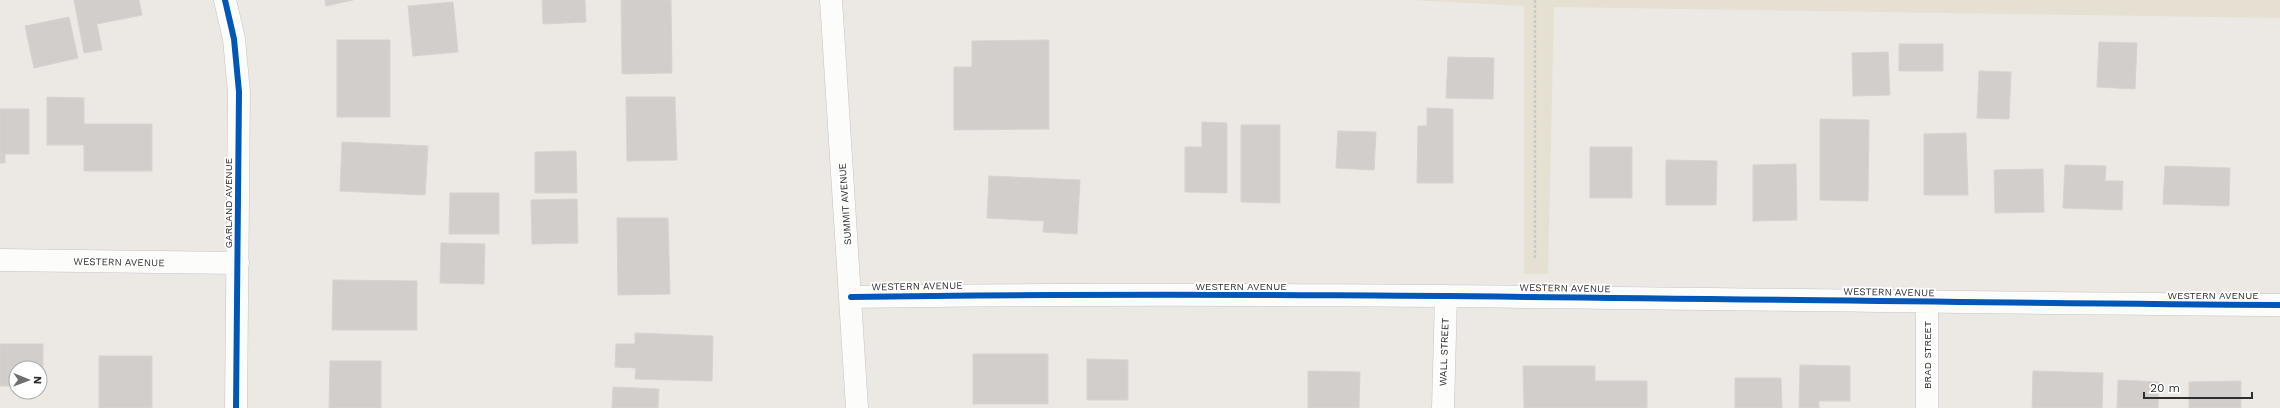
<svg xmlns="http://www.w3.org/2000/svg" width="2280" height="408" font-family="'Work Sans',sans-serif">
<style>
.education{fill:#e6e0d3}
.building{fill:#d1cecb;stroke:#d7d4d0}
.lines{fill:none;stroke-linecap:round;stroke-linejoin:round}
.street-casing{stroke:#c5c4c5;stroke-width:23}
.secondary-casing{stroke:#c5c4c5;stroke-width:23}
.path{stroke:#c9c9c8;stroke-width:2.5;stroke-dasharray:3 2;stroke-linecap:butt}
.street{stroke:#fcfcfb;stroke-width:22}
.secondary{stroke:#fcfcfb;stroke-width:22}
.cycleway-casing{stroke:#fff;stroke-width:8}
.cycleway{stroke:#0057b8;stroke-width:6}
.labels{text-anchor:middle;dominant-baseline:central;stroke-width:3.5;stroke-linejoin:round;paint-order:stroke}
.street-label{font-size:10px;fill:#2e2e2e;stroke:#fff}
</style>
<rect width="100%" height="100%" fill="#ece8e4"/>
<path class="education" d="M1411,0h869v18l-726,-11 -6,267h-24v-268z"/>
<path class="building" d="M74,0h65l3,15 -45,9 5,26 -18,3z
M325,0h28l-27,6z
M542,0h43l1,22 -43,2z
M621,0h50l1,73 -50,1z
M453,2l5,50 -45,4 -5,-50z
M69,17l9,41 -44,10 -9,-42z
M337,40h53v77h-53z
M1049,40v89l-95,1v-63h18v-26z
M2099,42l38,1 -2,46 -38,-2z
M1899,44h44v27h-44z
M1888,52l2,43 -37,1 -1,-43z
M1448,57l46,1 -1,41 -47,-1z
M1979,71l32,1 -2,47 -32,-1z
M47,97l37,1v26h68v47h-68v-26h-37z
M626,97h49l2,63 -50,1z
M1427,108l26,1v74h-36l1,-57h9z
M0,109h29v45h-24v9h-5z
M1820,119l49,1 -1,81 -48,-1z
M1202,122l25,1v70l-42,-1v-45h17z
M1241,125h39v78l-39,-1z
M1338,131l38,1 -2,38 -38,-2z
M1966,133l2,62h-44v-61z
M342,142l86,4 -3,49 -85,-4z
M1590,147h42v51h-42z
M576,151l1,42h-42v-41z
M1666,160l51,1 -1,44h-50z
M1796,164l1,56 -44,1v-56z
M2065,165l41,1 -1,15h18l-1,29 -59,-2z
M2165,166l65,2 -1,38 -66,-2z
M2043,169l1,43 -49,1 -1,-43z
M989,176l91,4 -3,54 -34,-2 1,-11 -57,-3z
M450,193h49v41h-50z
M577,199l1,44 -46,1 -1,-44z
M617,218h51l2,76 -52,1z
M441,243l44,1 -1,40 -44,-1z
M333,280l84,1v49h-85z
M635,333l78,3 -1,45 -77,-2 1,-11 -21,-1 1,-23h19z
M0,344h43v42h-3v-18h-24v18h-16z
M973,354h75v50h-75z
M99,356h53v52h-53z
M1087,359l41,1v40h-41z
M330,361h51v47h-52z
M1800,365l50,1v35h-31v7h-20z
M1523,366h72v15h52v27h-123z
M1308,371l52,1 -1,36h-51z
M2033,371l70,2 -1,35h-70z
M1735,378h46l1,30h-47z
M2118,380l41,2 -1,26h-41z
M2241,381v27h-52v-26z
M613,387l46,2 -1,19h-46z"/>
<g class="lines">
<g class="street-casing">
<path id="street" d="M225,0l9,39 5,53 -3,316
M0,260l238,3
M851,297c476,-7 953,5 1429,8
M1927,303v105
M1443,408l3,-112"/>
</g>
<g class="secondary-casing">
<path id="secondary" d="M831,0l26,408"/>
</g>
<path class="path" d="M1535,258v-258"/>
<use href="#street" class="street"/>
<use href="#secondary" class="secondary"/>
<g class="cycleway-casing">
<path id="cycleway" d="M225,0l9,39 5,53 -3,316
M851,297c476,-7 953,5 1429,8"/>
</g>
<use href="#cycleway" class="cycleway"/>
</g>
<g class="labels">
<g class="street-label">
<text transform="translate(228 203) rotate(-90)">GARLAND AVENUE</text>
<text transform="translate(845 204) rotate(-94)">SUMMIT AVENUE</text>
<text transform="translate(119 262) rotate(1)">WESTERN AVENUE</text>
<text transform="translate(917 286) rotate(-1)">WESTERN AVENUE</text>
<text x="1241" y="286">WESTERN AVENUE</text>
<text transform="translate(1565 288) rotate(1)">WESTERN AVENUE</text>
<text transform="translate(1889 292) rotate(1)">WESTERN AVENUE</text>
<text x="2213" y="295">WESTERN AVENUE</text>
<text transform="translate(1444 352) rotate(-88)">WALL STREET</text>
<text transform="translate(1927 355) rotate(-90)">BRAD STREET</text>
</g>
</g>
<g transform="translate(28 380) rotate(91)"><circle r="19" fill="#ffffff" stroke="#ababab"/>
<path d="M0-3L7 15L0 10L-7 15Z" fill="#706f6e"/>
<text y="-6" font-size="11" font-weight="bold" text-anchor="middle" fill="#2e2e2e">N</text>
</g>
<path d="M2144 392v6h108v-6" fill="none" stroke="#2e2e2e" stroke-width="2"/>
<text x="2150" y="392" font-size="12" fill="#2e2e2e" stroke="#ffffff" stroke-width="3" paint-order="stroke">20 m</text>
</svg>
